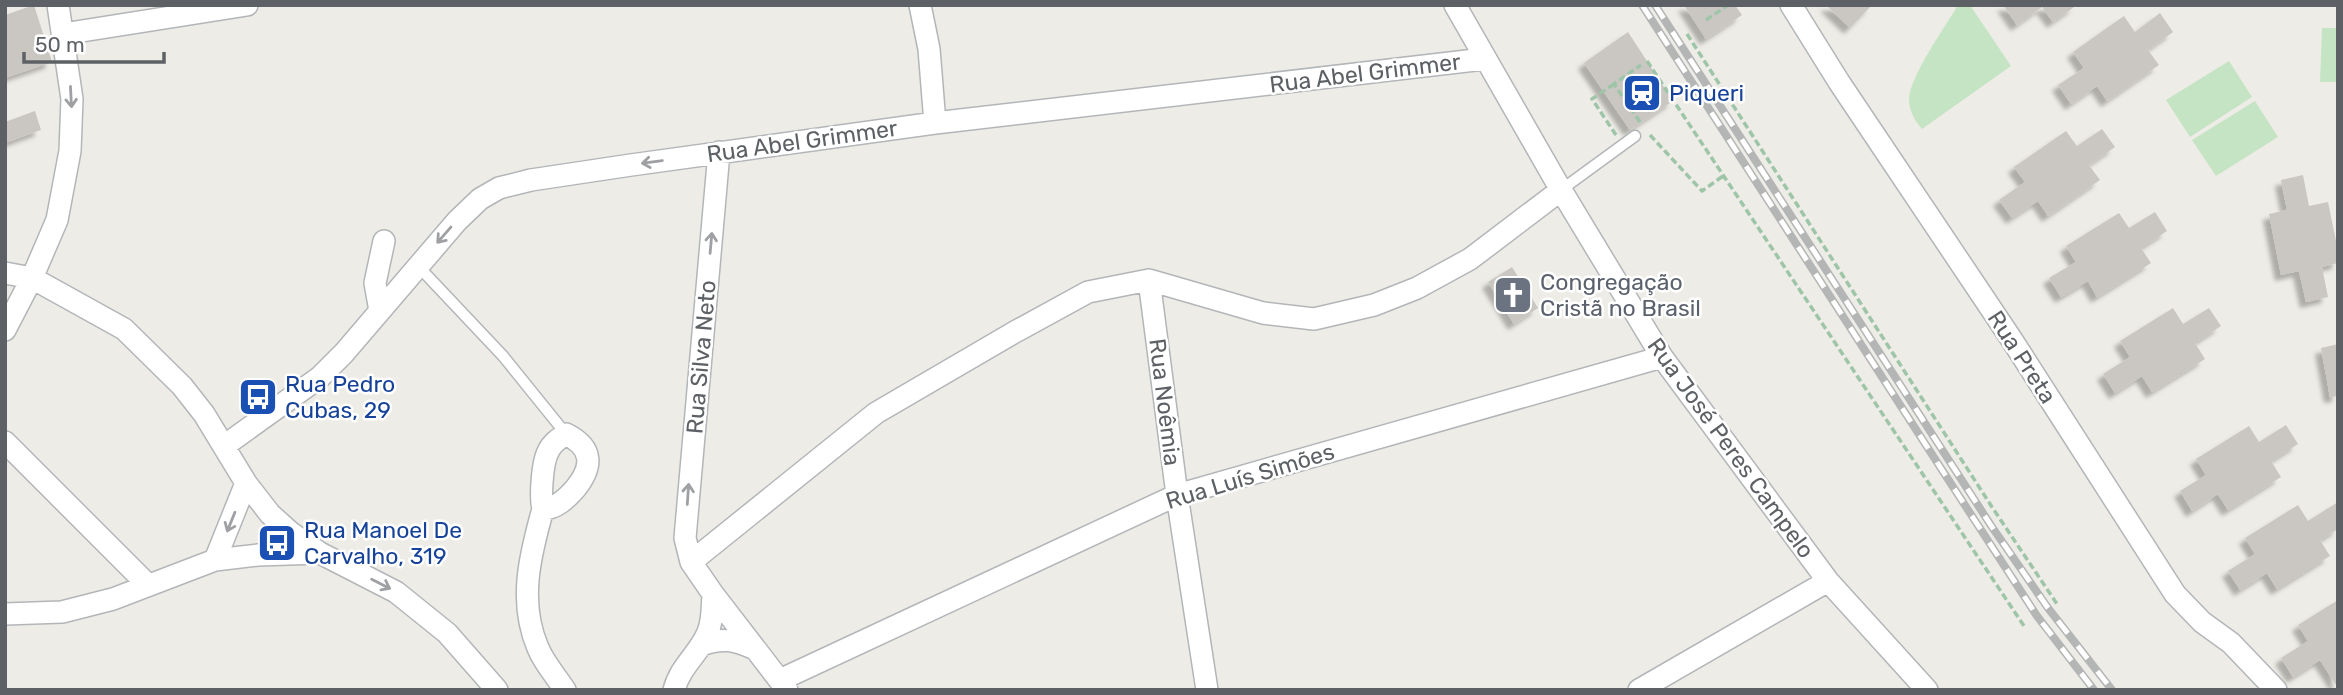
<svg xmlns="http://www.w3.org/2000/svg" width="2343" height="695" font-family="Rubik,sans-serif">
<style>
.green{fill:#c5e4c4}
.building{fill:#cac7c2;filter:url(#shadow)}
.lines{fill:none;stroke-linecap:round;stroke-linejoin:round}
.service-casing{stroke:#b3b6b9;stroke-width:13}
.minor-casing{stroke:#b3b6b9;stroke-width:24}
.path{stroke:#9ec5a8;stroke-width:3.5;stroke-dasharray:7 3.5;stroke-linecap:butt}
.service{stroke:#fff;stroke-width:10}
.minor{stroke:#fff;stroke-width:21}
.rail-casing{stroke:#b4b5b5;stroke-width:8}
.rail{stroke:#fff;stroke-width:5;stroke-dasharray:16;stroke-linecap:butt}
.oneway{stroke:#9ea0a3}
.labels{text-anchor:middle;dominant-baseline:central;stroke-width:5;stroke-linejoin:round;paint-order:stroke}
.street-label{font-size:23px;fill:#5d6165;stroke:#fff}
.transit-label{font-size:23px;fill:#164399;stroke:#fff;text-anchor:start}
.worship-label{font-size:23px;fill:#5b616d;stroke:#fff;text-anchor:start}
</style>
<defs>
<filter id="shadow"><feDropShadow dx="-6" dy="6" stdDeviation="2" flood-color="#0004"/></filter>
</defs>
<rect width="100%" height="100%" fill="#eeece6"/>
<path class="green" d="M1958,5h12l41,61 -89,63c-7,-8 -13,-18 -13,-30 1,-23 36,-72 49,-94z
M2322,28h16v54h-18z
M2229,61l23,36 -62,40 -24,-37z
M2255,101l23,36 -62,39 -24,-36z"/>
<path class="building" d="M34,5l18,57 -47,16v-63z
M1684,5h51l7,10 -36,24z
M1826,5h46l-22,23z
M2003,5h74l-24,17 -11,-15 -25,18z
M2160,13l13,19 -25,18 11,15 -52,36 -10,-15 -26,18 -13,-19 26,-17 -11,-16 51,-36 11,16z
M1628,32l45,69 -43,29 -46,-67z
M35,111l6,19 -36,13v-21z
M2102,129l13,18 -26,18 11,15 -52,36 -10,-15 -26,17 -13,-18 26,-18 -11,-15 52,-36 11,15z
M2303,175l6,31 19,-4 10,49v12l-16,4 6,30 -22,5 -7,-31 -18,4 -12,-61 18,-4 -6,-30z
M2155,212l12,19 -26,17 10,15 -54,34 -9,-16 -27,16 -12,-19 27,-16 -10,-16 53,-33 10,15z
M1512,267l26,41 -24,16 -26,-42z
M2173,308l10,16 26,-16 12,18 -26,17 10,16 -53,33 -10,-16 -27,17 -12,-19 27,-17 -10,-16z
M2338,344v52l-8,1 -9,-49z
M2286,425l12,19 -27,17 10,16 -53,33 -10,-16 -26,17 -12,-20 26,-16 -10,-16 53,-33 10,16z
M2338,502v27l-18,11 10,16 -53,33 -10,-16 -27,17 -12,-19 27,-17 -10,-16 53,-33 10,16z
M2338,600v88l-18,-28 -27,17 -12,-19 27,-17 -10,-16z"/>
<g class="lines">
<g class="service-casing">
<path id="service" d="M1561,190l74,-54
M418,266l85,90 63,78"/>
</g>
<g class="minor-casing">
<path id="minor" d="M920,5l9,44 6,74
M1455,5l106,185 101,167 166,224 99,109
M1791,5l48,77 173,258 163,254 27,28 29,21 45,47
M63,34l184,-29
M719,152l-34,386 6,24 22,32 74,96
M5,273l27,5 92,51 58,57 22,28 42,69 24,31 20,18 30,21 76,39 51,41 50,57
M1149,280l28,215 30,195
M380,311l-5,-28 9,-42
M5,330l27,-52 25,-58 13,-69 2,-52 -14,-94
M5,442l143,143
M224,446l96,-69 24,-24 113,-132 23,-22 19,-11 32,-8 100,-15 304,-42 549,-64
M543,509c13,0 24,-11 32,-20 18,-22 19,-41 -9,-55 -6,4 -14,9 -17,16 -7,11 -9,47 -6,59 -13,46 -25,93 -5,139 6,15 18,28 27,42
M215,560l31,-77
M691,562l185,-149 137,-80 75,-41 61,-12 114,33 51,6 60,-14 43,-17 53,-29 91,-69
M5,614l57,-2 51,-13 102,-39 43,-5 62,-2
M701,645c21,-8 34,-5 54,4
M780,680l397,-185 485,-138
M674,690c6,-24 26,-37 34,-58 5,-12 4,-25 5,-38
M1639,690l189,-109"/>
</g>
<path class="path" d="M1706,20l22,-15
M1687,34l305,473 65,97
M1647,61l377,565
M1614,84l-22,15 24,36
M1640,122l-26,-38 27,-19
M1650,135l52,56 21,-15"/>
<use href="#service" class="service"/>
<use href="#minor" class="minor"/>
<g class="rail-casing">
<path id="rail" d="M1642,5l302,468 93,143 57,74
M1655,5l337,522 56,81 64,82"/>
</g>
<use href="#rail" class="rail"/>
</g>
<defs><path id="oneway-shaft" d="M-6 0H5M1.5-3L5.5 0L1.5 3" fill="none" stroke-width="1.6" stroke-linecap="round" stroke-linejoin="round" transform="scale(1.75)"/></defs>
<g class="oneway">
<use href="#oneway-shaft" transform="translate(71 97) rotate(87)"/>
<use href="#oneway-shaft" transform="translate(652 162) rotate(172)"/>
<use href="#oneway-shaft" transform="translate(444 235) rotate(131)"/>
<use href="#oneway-shaft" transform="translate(711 243) rotate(-85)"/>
<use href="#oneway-shaft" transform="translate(688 494) rotate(-86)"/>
<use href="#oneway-shaft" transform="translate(231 522) rotate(112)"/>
<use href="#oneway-shaft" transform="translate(381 584) rotate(27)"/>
</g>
<defs>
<g id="station-square" transform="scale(2.0125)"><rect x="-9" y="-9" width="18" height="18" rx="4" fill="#1a4fb4" stroke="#fff"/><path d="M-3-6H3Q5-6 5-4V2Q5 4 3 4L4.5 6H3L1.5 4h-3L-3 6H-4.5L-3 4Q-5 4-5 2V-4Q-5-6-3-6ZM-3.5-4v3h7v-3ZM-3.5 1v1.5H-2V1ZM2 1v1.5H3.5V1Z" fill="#fff"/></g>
<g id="church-square" transform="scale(2.0125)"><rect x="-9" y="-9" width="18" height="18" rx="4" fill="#6b7280" stroke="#fff"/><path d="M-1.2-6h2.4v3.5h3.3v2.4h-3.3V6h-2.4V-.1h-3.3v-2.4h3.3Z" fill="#fff"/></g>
<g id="bus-square" transform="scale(2.0125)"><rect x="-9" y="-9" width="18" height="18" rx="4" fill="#1a4fb4" stroke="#fff"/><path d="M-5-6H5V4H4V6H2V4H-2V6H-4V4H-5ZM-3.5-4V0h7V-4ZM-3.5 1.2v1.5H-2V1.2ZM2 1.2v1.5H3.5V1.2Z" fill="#fff"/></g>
</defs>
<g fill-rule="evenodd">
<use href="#station-square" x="1642" y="93"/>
<use href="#church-square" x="1513" y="295"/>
<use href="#bus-square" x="258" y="397"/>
<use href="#bus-square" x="277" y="543"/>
</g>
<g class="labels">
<g class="street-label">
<text transform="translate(1365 73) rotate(-7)">Rua Abel Grimmer</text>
<text transform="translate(802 141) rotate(-8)">Rua Abel Grimmer</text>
<text transform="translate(701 357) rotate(-85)">Rua Silva Neto</text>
<text transform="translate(2022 357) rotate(57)">Rua Preta</text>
<text transform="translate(1165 402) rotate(83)">Rua Noêmia</text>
<text transform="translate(1731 448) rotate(54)">Rua José Peres Campelo</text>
<text transform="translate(1250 476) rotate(-17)">Rua Luís Simões</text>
</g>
<g class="transit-label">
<text x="1669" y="93">Piqueri</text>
<text x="285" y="384">Rua Pedro<tspan x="285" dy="26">Cubas, 29</tspan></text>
<text x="304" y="530">Rua Manoel De<tspan x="304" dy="26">Carvalho, 319</tspan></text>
</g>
<g class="worship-label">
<text x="1540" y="282">Congregação<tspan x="1540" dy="26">Cristã no Brasil</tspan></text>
</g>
</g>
<rect width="2343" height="695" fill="none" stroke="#5d6165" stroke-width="14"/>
<path d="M24 52v10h140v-10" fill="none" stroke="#5d6165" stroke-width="3.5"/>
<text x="35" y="52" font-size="21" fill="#5d6165" stroke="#ffffff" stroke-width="5" paint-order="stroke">50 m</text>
</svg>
